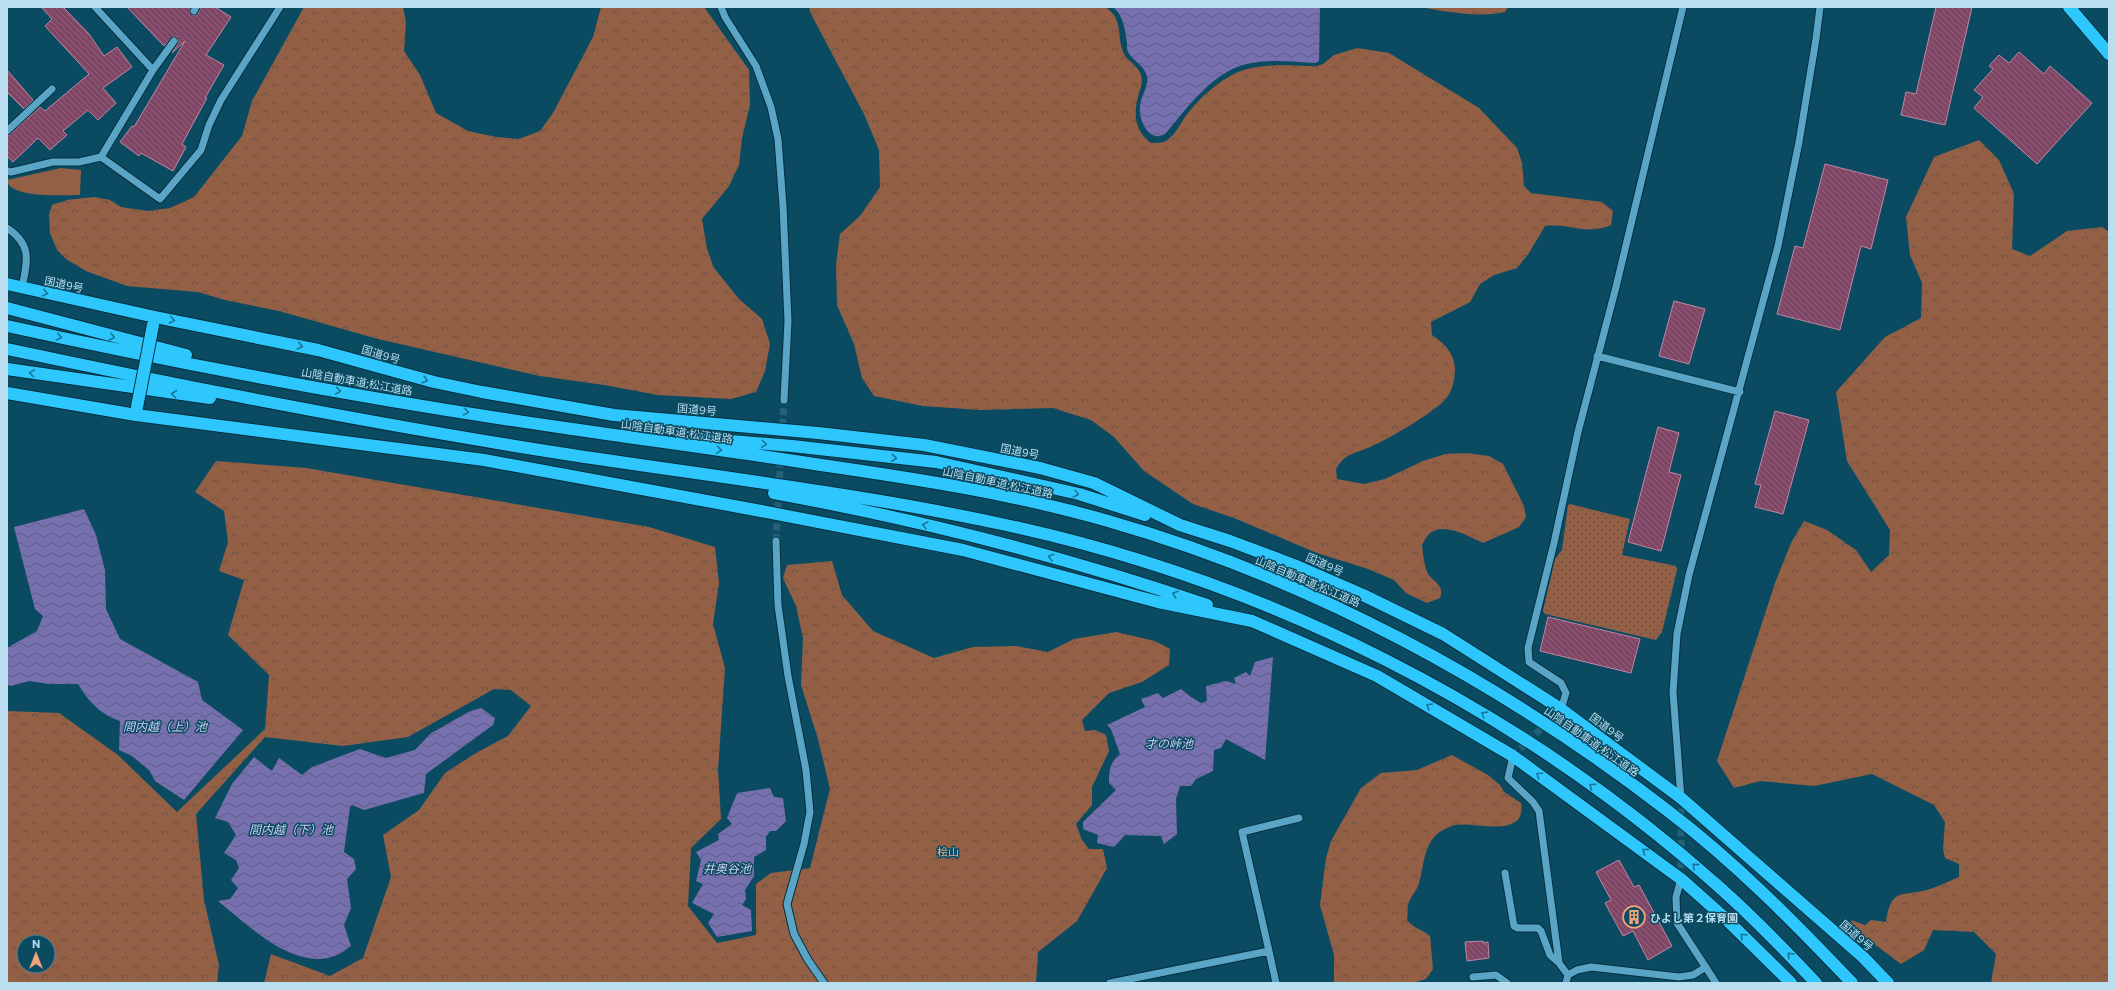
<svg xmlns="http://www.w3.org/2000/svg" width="2116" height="990" font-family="Commissioner,'Noto Sans JP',sans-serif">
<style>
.grass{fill:url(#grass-dots)}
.forest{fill:url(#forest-crowns);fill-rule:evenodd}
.park{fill:#936046}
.water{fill:url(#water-waves)}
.building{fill:url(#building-back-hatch);stroke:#c484a4}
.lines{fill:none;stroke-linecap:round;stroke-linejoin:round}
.minor-tunnel{stroke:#256177;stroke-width:7;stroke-dasharray:7 3.5;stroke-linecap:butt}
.minor-casing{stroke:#042f3f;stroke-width:9}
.highway-casing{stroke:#042f3f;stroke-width:14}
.minor{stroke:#5aa5c5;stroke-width:7}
.highway{stroke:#2dc7fd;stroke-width:12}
.highway-bridge-casing{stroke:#042f3f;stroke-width:14;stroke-linecap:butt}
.highway-bridge{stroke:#2dc7fd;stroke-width:12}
.oneway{stroke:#177698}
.labels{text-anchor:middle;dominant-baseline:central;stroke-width:3;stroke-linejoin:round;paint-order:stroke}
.street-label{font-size:11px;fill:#badeef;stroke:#0b4b62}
.park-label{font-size:11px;fill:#f5ac86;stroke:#0b4b62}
.poi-label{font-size:11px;font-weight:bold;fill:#badeef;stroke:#0b4b62;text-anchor:start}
.water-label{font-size:12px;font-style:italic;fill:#cfcdf1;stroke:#0b4b62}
</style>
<defs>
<pattern id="grass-dots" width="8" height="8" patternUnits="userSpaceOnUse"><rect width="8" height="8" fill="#936046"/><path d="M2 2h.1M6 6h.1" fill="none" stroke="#6a5347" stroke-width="1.8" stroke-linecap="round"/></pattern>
<pattern id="forest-crowns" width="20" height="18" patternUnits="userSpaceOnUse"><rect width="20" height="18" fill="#936046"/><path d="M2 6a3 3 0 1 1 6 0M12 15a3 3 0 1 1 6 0" fill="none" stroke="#6a5347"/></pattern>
<pattern id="water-waves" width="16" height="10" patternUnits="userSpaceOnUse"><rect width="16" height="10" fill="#7770af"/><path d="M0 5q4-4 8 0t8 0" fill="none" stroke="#5e5e86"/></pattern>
<pattern id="building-back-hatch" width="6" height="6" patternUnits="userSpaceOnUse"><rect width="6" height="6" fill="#804665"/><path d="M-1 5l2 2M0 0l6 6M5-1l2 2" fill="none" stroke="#90607b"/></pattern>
</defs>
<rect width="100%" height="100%" fill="#0b4b62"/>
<path class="grass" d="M1570,504l60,15 -8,36 54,11 1,4 -15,62 -6,8 -111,-26 -2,-3 12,-52 7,-9 6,-45z"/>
<path class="forest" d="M304,7h99l3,15 -2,29 16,24 16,38 32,18 28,6 23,2 21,-8 13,-18 40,-76 8,-30h103l45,63 1,35 -8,33 -3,27 -10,21 -27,33 5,30 7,19 25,31 23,20 8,25 -5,27 -9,21 -25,7 -73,-4 -54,-10 -64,-9 -162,-37 -99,-28 -54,-11 -27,-8 -71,-6 -41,-15 -20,-12 -9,-9 -7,-17 -1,-18 3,-10 15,-5 27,-3 16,3 11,7 27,4 22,-3 24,-11 48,-61 10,-35z
M809,7h296c19,11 11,30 19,47 4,8 14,11 17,21 2,7 0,12 -2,18 -6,20 -5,38 12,50 5,0 11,0 15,-2 9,-6 13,-15 19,-24 13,-18 33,-36 53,-45 25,-10 54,-6 79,-6l6,-2 11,-9 23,-7 32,5 90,55 38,40 5,15 2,23 7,7 71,9 11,9 -2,14c-26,11 -39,-2 -66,1l-16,27 -12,15 -23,7 -14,9 -10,18 -39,20 1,13c14,10 23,19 23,36 -1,9 -2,19 -8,26 -11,15 -59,42 -77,50 -16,7 -25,6 -34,22l1,10 27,5 21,-5 38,-18 22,-7 22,-1 22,3 14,8 21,42 2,11 -7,10 -36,16c-13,-6 -40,-22 -54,-9 -3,3 -5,7 -7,11 1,8 2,21 6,29 6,9 17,11 12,24l-13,5 -21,-10 -12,-13 -26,-11 -51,-16 -83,-35 -41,-14 -49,-33 -30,-34 -23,-17 -38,-12 -73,2 -57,-4 -49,-10 -12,-18 -8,-34 -17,-39 -1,-40 4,-31 20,-18 20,-29 -1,-37 -15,-36 -53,-100z
M1420,7h88l-3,5c-28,6 -56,0 -85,-5z
M1979,140l20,20 15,34 -2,55 18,7 37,-25 35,-4 7,5v751h-118l5,-29 -22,-22 -41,-2 -9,20 -23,14 -48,-36 -2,-8 14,5 6,-5 15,2c6,-37 16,-24 44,-33 9,-3 19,-8 29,-12v-13l-14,-6 -2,-9 2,-27 -11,-17 -62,-31 -58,12 -54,-5 -26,7 -17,-27 58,-178 16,-40 13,-22 23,9 29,20 15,22 18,-17 1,-25 -43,-69 -11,-69 49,-55 36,-19 1,-35 -12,-28 -4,-38 28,-60z
M216,461l90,7 343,59 66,20 4,36 -6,41 12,44 -7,102 3,49 -30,29 -3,58 29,37 39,-8v-51l15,-11 39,-5 20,-79 -12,-50 -17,-54 2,-47 -7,-32 -13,-28 4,-13 45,-4 10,34 31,36 61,27 39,-11 43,-1 32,6 26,-13 42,-7 39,9 15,8 -1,16 -27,17 -33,11 -27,27 3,11 10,-1 11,5 3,16 -17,36v18l-16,19 6,16 7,9h14l4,19 -30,53 -39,31 -2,31h-772l7,-29 59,22 33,-18 28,-81 -8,-42 36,-25 26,-37 31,-20 32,-17 23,-30 -20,-16 -17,-1 -86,48 -65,9 -78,-9 -69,77 8,86 15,65 -2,18h-210v-272l52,2 59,42 59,57 88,-83 4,-54 -41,-40 16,-55 -25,-9 9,-29 -4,-31 -29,-19zM24,942h24v24h-24z
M1452,755l36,20 12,10 4,7 17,11c6,37 -46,18 -66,22 -5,1 -15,6 -19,10 -13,13 -12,32 -17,48 -2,8 -9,14 -11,22 -1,5 0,11 -1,15 7,9 15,9 23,16l3,33 -7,10 -14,4h-78v-28l-14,-50 6,-47 5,-17 30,-53 20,-15 36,-3z"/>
<path class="park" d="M61,168l20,2 -1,25c-14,0 -71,4 -73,-15z"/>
<path class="water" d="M1113,7h207l-1,54 -3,2c-21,-1 -44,-4 -64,0 -38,6 -63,43 -86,70 -16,12 -28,-13 -26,-27 1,-11 9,-19 7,-30 -3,-11 -14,-15 -19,-24 -1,-2 -1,-6 -1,-9 -2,-13 -3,-27 -14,-36z
M84,509l12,26 9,35 1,39 14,30 78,43 4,18 41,30 -59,70 -29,-19 -6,-11 -17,-14 -13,-6 1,-29c-21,-8 -30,-18 -42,-37h-29l-20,-3 -18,5 -4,-1v-37l30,-17 6,-15 -8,-7 -21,-82z
M1273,657l-8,103 -39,-21 -5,9 -7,2 -1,21 -17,8 -5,7h-11l-4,13 1,35 -13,10 -3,-8 -36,-1 -11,12 -17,-4 1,-8 -15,-6v-7l33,-32 -7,-7c0,-14 1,-20 11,-29l-9,-25 -4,-4 38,-18 -4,-8 17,-6 5,5 18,-9 10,8 10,6 6,-2 -1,-15 20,-5 10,3 -2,-6 12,-6 4,4 5,-14z
M481,708l14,10 -2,7 -67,49 -2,19 -60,17 -12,-5 -2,2 -6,45 10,7 2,10 -9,10 4,29 -7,17 7,21c-5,3 -10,8 -16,10 -42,15 -87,-31 -117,-55l12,-2 8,-11 -7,-8 8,-12 -3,-8 -12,-7 12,-18 -8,-13 -13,-4 17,-34 22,-27 18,14 7,-13 23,17 10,-8 48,-18 26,9 29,-8 15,-16 38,-22z
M770,788l4,9 9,1 3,23 -10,10h-6l-4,6v13l-12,7v19l-9,14 1,9 -4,6 9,5 1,21 -35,6 -9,-14 6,-9 -22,-11 11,-19 -7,-3 5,-21 -5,-8 23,-12 -1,-6 14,-10 -5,-6 10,-25z"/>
<path class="building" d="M41,7h22l26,27 15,22 13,-9 15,20 -29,21 13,15 -18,17 -10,-10 -25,21 4,4 -17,15 -12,-12 -25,24 -6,-6v-19l33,-30 5,4 44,-37 -44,-48 7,-7z
M127,7h63v6l4,3 4,-2 3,-7h14l16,10 -25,38 18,10 -19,33h2l-25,46 4,3 -13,24 -32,-18 -2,3 -19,-14 12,-16 2,1 51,-86 -13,12 7,-11 -2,-5h-5l-8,9z
M1936,7h36l-27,118 -44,-10 5,-23 10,2z
M2019,52l25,22 6,-8 42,37 -55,61 -63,-56 9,-11 -9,-7 19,-21 -4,-3 10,-11 10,8z
M7,70l26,30 -9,9 -17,-17z
M1825,164l63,16 -17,69 -10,-3 -21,84 -63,-16 18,-68 8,2z
M1674,301l31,8 -16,55 -30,-8z
M1775,411l34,9 -26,94 -28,-7 6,-22 -6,-1z
M1658,427l21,6 -10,39 12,3 -20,76 -33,-9z
M1548,617l92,22 -9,34 -91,-22z
M1619,860l15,27 5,-2 33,61 -24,14 -15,-29 -10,5 -18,-33 6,-3 -15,-28z
M1483,941v2l5,-1 1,16 -22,3 -2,-19z"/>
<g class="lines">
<path class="minor-tunnel" d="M776,541l8,-141
M1513,756l48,-47
M1681,798v81"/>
<g class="minor-casing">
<path id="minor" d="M95,7l58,63
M721,7l4,10 31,49 15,41 7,32 5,67 5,115 -4,79
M194,11l2,-4
M7,131l45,-42
M101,157l59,42 41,-49 8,-25 12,-25 59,-93
M7,171l4,1 42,-10h26l22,-5 52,-87 21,-29
M7,228c26,17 20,34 15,60
M1597,356l143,36
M776,541l2,64 10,71 18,94 4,42 -6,32 -17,60 7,30 14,26 16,23
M1561,709l5,-16 -5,-10 -32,-21 -1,-14 26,-105 24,-111 38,-145 67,-280
M1513,756l-5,22 25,24 6,9 20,152 9,12
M1681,798l-8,-106 4,-58 12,-59 89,-329 21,-104 17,-103 4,-32
M1505,873l9,53 4,2h20l3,3 9,24 9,8
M1681,879l-5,18 1,26 39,60
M1269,951l7,32
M1473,977l23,-2 11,8
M1110,983l159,-32 -27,-119 57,-14
M1566,983l2,-8 9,-5 14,-3 88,10 14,-2 13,-8"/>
</g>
<g class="highway-casing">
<path id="highway" d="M2069,7l40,47
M7,284l148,33 163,33 116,32 48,10 132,23 204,18 106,12 116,23 54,15 86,42 50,16 64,24 69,30 80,39 118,75 120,89 182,159 25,26
M7,308l179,47
M7,326c187,41 376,76 565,103 83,12 166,23 249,36 97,14 193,29 287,56 203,58 393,161 560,290 67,51 126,111 184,172
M7,349c183,39 367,75 552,104 149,23 299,40 447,72 263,57 511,182 712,361 35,31 67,64 98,97
M7,369l203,29
M7,393l129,22 348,45 277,51 202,39 195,52 94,19 125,55 136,80 168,123 46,41 64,63
M683,437l109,9 144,16 143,32 66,21
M774,493c147,27 292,64 433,112"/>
</g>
<use href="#minor" class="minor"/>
<use href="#highway" class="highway"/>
<g class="highway-bridge-casing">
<path id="highway-bridge" d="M137,407l16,-82"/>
</g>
<use href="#highway-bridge" class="highway-bridge"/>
</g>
<defs><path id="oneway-chevron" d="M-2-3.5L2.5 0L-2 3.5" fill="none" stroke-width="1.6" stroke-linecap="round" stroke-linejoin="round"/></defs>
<g class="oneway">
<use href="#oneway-chevron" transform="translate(45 293) rotate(12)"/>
<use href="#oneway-chevron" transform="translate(172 320) rotate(11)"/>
<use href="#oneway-chevron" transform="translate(59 337) rotate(12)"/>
<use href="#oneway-chevron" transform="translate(112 337) rotate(14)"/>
<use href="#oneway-chevron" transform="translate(300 346) rotate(11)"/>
<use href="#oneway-chevron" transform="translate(32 373) rotate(-171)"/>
<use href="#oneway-chevron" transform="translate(425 380) rotate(16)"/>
<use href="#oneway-chevron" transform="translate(338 391) rotate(9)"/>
<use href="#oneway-chevron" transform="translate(174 394) rotate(-173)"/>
<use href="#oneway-chevron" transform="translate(466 412) rotate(9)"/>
<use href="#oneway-chevron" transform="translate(764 444) rotate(5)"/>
<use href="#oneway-chevron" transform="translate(719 450) rotate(8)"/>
<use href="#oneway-chevron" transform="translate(894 458) rotate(6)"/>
<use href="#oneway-chevron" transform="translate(1076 494) rotate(14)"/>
<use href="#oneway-chevron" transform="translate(925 525) rotate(-166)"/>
<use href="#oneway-chevron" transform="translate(1051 557) rotate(-165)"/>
<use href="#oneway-chevron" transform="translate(1175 594) rotate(-161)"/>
<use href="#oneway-chevron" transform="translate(1429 706) rotate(-150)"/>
<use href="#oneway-chevron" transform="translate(1484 714) rotate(-148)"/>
<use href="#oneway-chevron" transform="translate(1539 775) rotate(-145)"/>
<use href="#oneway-chevron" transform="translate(1592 786) rotate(-143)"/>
<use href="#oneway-chevron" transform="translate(1645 851) rotate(-144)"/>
<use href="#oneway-chevron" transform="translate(1695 866) rotate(-140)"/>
<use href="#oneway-chevron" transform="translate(1743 936) rotate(-136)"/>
<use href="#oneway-chevron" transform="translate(1790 955) rotate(-134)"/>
</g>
<defs>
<g id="building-ring" transform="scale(1.15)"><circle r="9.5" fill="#0b4b62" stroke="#f0a27a" stroke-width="1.5"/><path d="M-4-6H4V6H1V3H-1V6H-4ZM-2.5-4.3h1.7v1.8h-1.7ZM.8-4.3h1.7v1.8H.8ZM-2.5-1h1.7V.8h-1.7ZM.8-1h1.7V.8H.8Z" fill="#f0a27a"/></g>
</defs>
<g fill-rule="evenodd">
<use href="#building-ring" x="1634" y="917"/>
</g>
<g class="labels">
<g class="street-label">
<text transform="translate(64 284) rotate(12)">国道9号</text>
<text transform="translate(381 354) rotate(16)">国道9号</text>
<text transform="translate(357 381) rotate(10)">山陰自動車道;松江道路</text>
<text transform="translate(697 409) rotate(5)">国道9号</text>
<text transform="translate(677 431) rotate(8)">山陰自動車道;松江道路</text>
<text transform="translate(1020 451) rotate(11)">国道9号</text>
<text transform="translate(998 482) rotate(12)">山陰自動車道;松江道路</text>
<text transform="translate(1325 564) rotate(24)">国道9号</text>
<text transform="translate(1308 581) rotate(23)">山陰自動車道;松江道路</text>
<text transform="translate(1607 727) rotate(37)">国道9号</text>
<text transform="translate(1592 741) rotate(35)">山陰自動車道;松江道路</text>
<text transform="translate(1857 935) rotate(41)">国道9号</text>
</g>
<g class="park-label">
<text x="948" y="851">桧山</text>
</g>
<g class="poi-label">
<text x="1650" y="917">ひよし第２保育園</text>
</g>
<g class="water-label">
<text x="165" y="726">間内越（上）池</text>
<text x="1169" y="743">才の峠池</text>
<text x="291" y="829">間内越（下）池</text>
<text x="727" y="868">井奥谷池</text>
</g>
</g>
<rect width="2116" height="990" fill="none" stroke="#badeef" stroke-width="16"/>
<g transform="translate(36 954)"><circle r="19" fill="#0b4b62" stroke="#51869a"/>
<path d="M0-3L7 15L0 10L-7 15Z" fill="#f0a27a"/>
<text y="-6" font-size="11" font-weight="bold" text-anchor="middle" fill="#badeef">N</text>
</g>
</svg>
